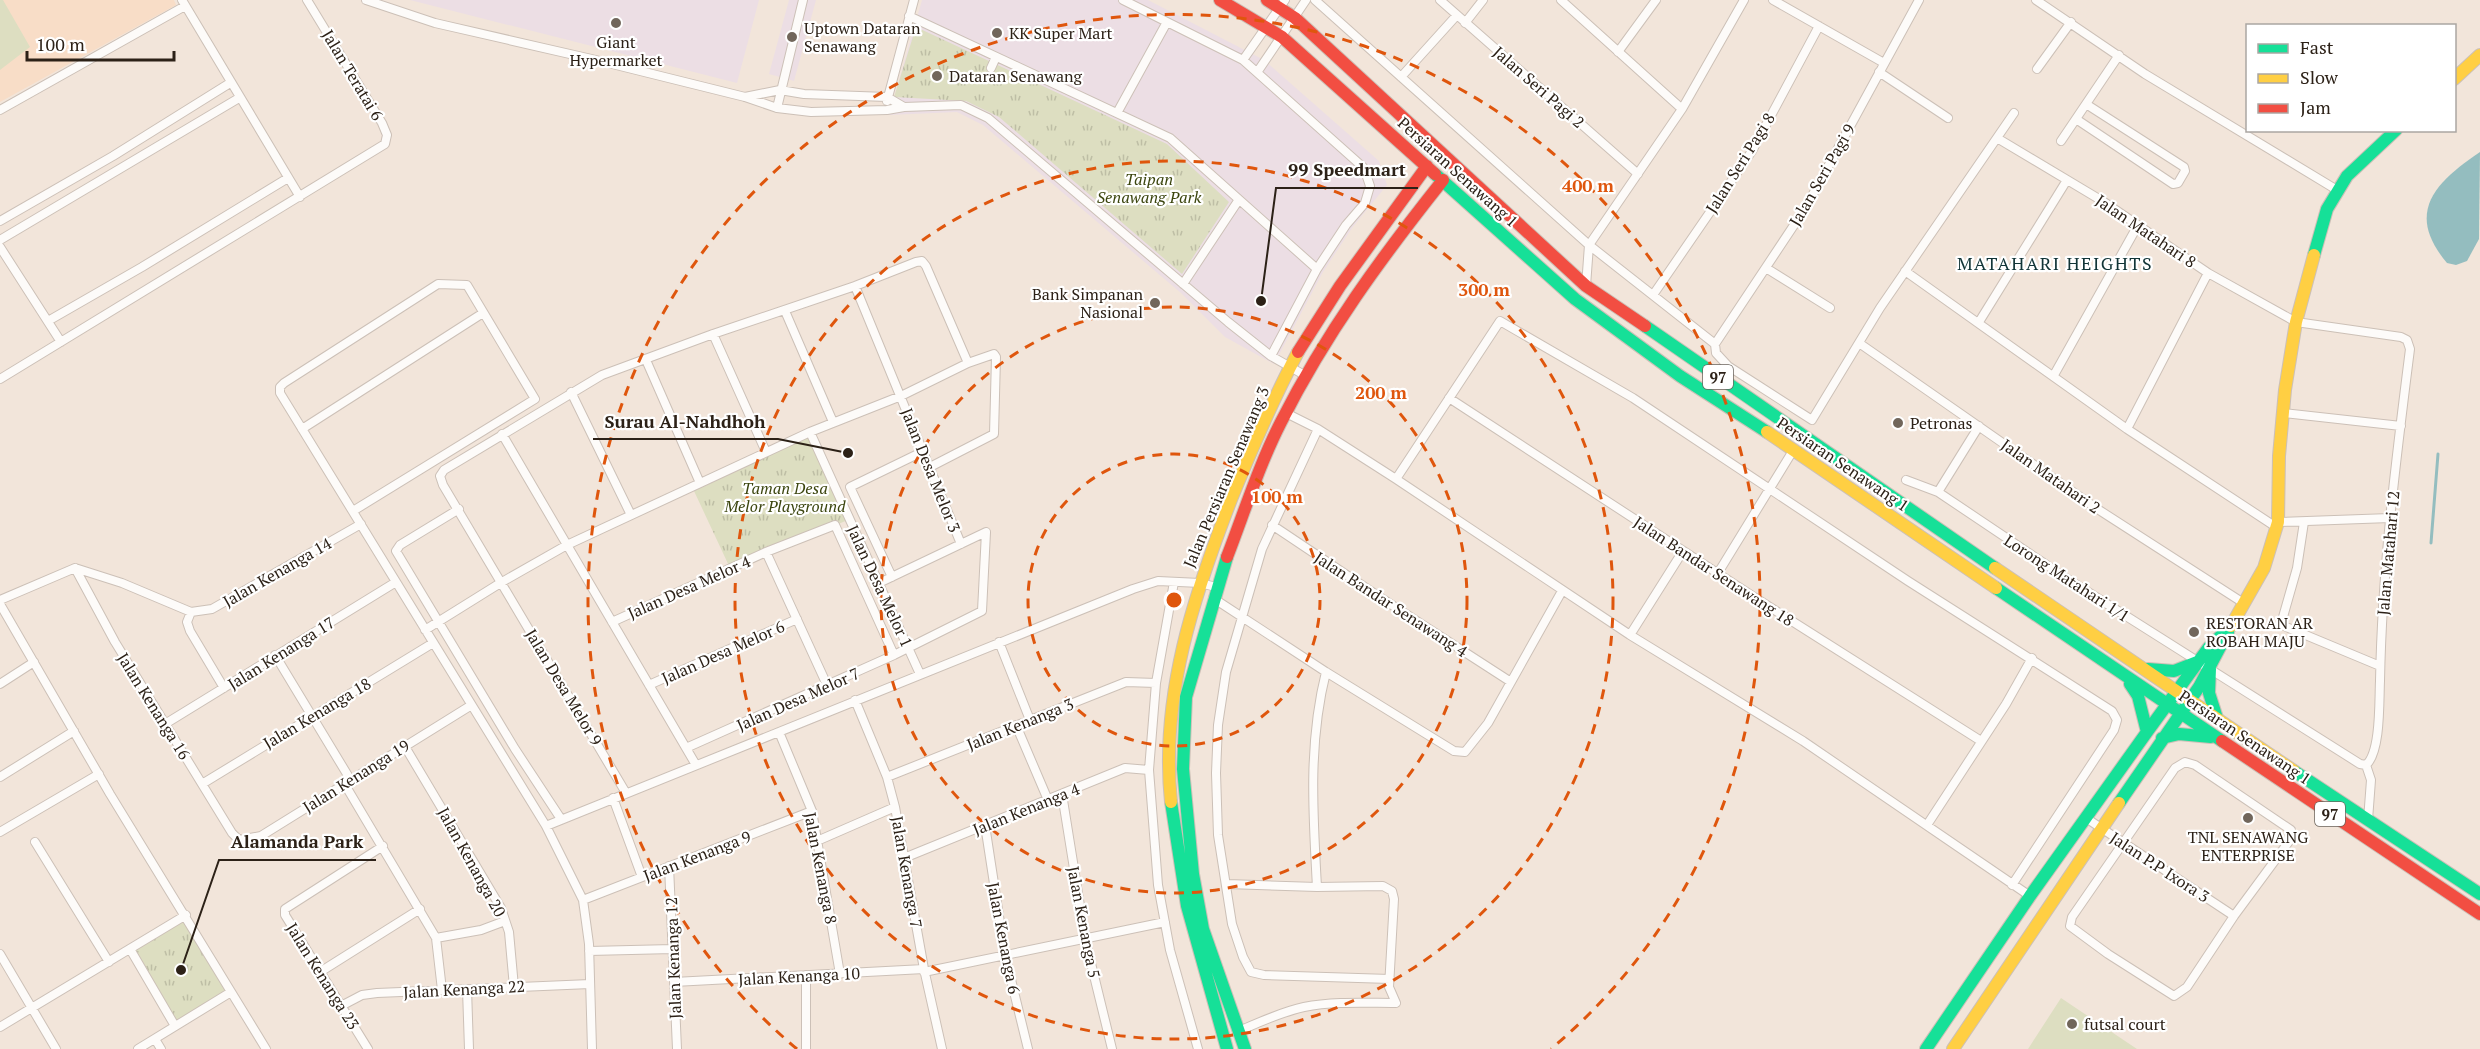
<svg xmlns="http://www.w3.org/2000/svg" width="2480" height="1049" font-family="'PT Serif',serif">
<style>
.commercial{fill:#ecdee4}
.built{fill:#f8ddc7}
.green{fill:#dddec1}
.park{fill:url(#park-tufts)}
.water{fill:#94bdbf}
.lines{fill:none;stroke-linecap:round;stroke-linejoin:round}
.stream{stroke:#94bdbf;stroke-width:3}
.street-casing{stroke:#ccc0b7;stroke-width:10}
.fast-casing{stroke:#ccc0b7;stroke-width:14}
.slow-casing{stroke:#ccc0b7;stroke-width:14}
.jam-casing{stroke:#ccc0b7;stroke-width:14}
.street{stroke:#fdfbf9;stroke-width:8}
.fast{stroke:#16e098;stroke-width:12}
.slow{stroke:#ffcf43;stroke-width:12}
.jam{stroke:#f24e42;stroke-width:12}
.ring{fill:none;stroke:#df560d;stroke-width:3;stroke-dasharray:10 8}
.poi-dot{fill:#71665b;stroke:#fff;stroke-width:2}
.labels{text-anchor:middle;dominant-baseline:central;stroke-width:4.5;stroke-linejoin:round;paint-order:stroke}
.shield{fill:#fff;stroke:#6b645d;stroke-width:1.5}
.shield-label{font-size:15px;font-weight:bold;fill:#2c2117}
.poi-label{font-size:16px;fill:#2c2117;stroke:#fff;text-anchor:start}
.street-label{font-size:16px;fill:#2c2117;stroke:#fff}
.park-label{font-size:16px;font-style:italic;fill:#3b450e;stroke:#fff}
.neighbourhood-label{font-size:18px;letter-spacing:1.5px;fill:#113436;stroke:#fff}
.centre{fill:#df560d;stroke:#fff;stroke-width:3}
.ring-label{font-size:18px;text-anchor:middle;font-weight:bold;fill:#df560d;stroke:#fff;stroke-width:4.5;stroke-linejoin:round;paint-order:stroke}
.leader{fill:none;stroke:#2c2117;stroke-width:2}
.callout-dot{fill:#2c2117;stroke:#fff;stroke-width:2}
.callout-label{font-size:18px;text-anchor:middle;font-weight:bold;fill:#2c2117;stroke:#fff;stroke-width:4.5;stroke-linejoin:round;paint-order:stroke}
</style>
<defs>
<pattern id="park-tufts" width="24" height="20" patternUnits="userSpaceOnUse" patternTransform="scale(1.5)"><rect width="24" height="20" fill="#dddec1"/><path d="M3 7l-1-3M5 7V3M7 7l1-3M15 17l-1-3M17 17v-4M19 17l1-3" fill="none" stroke="#bebea5"/></pattern>
</defs>
<rect width="100%" height="100%" fill="#f2e5da"/>
<path class="commercial" d="M410,0h349l-22,83z
M789,0h27l-22,81 -25,-7z
M922,0h226l116,60 115,101 8,24 -35,43 -29,44 -49,92 -49,-27 -44,-44 -198,-168 -26,-13 -68,3z"/>
<path class="built" d="M0,0h174l2,5 -176,97z"/>
<path class="green" d="M0,0h3l27,47 -30,23z
M2061,998l76,51h-109z"/>
<path class="park" d="M916,27l251,117 62,58 -47,72 -183,-157 -33,-16 -72,-4z
M809,436l39,84 -118,48 -36,-77z
M186,916l45,76 -54,33 -46,-76z"/>
<path class="water" d="M2480,152l-1,87 -12,22 -11,4 -9,-2c-43,-51 -11,-81 33,-111z"/>
<g class="lines">
<path class="stream" d="M2431,543l7,-89"/>
<g class="street-casing">
<path id="street" d="M182,0l118,197
M366,0l69,23 161,37 149,37 32,11 34,4 76,-2 17,-3
M1123,0l120,60 121,108 6,18 -5,17 -19,22 -29,44 -46,87
M1315,0l274,245 126,99 1,9 12,13 84,54 68,-112 134,-195
M1440,0l198,174
M1561,0l121,109
M1773,0l111,63
M2036,0l109,74 192,116
M909,16l261,122 147,131
M1465,23l18,-23
M1618,52l38,-52
M1243,60l42,-60
M991,68l5,-11
M2037,69l34,-47
M1258,71l48,-71
M1879,72l69,46
M1401,77l56,-62
M745,97l35,-7 24,4 83,3 17,10 57,-2 27,13 240,204 43,34 35,20
M887,101l27,-101
M777,108l26,-108
M0,110l185,-104
M1117,113l50,-91
M2076,119l97,65 5,-1 7,-12 -1,-4 -98,-63
M1997,138l107,64 104,71 88,49 105,15 6,3 3,9c-14,110 -28,221 -30,332 -1,20 1,71 -14,84
M2061,141l58,-86
M0,221l113,-65 117,-73
M0,240l239,-142
M0,247l61,95
M1766,268l64,40
M1905,271l222,158 149,98
M1183,284l55,-83
M855,286l106,258
M1586,286l3,-41 93,-136 62,-109
M1653,295l99,-144 67,-125
M785,311l48,111
M48,321l94,-54 146,-89
M1979,322l88,-142
M713,334l53,118
M1859,343l240,167 146,94
M1715,344l91,-137 113,-207
M646,360l54,123
M2054,375l84,-150
M0,379l385,-235 2,-9 -5,-12 -75,-123
M571,392l60,123
M1449,398l305,199 227,144
M1286,413l32,16 78,50 234,156 173,106 227,155
M2283,413l118,13
M302,429l181,-116
M1318,429l-56,120 -36,123 -8,53 -2,48 2,62 14,89 11,33 8,15 13,3 126,4
M2127,429l81,-156
M810,432l110,242
M502,434l194,331
M1396,479l104,-158 133,77 275,183 204,130 5,9 -3,10 -102,155
M1906,480l32,12 128,86 294,186 6,1
M1938,492l41,-66
M459,509l-59,36 -4,6 119,198 46,70
M353,511l182,-112 -68,-114 -29,-1 -154,99 -4,4v6l266,433 37,74 6,44 3,105
M2278,522l112,-4
M2304,522l-7,46 -14,49 1,9 96,40
M1272,525l106,71 133,86
M766,552l61,133
M75,568l40,74 117,191 7,7 22,-4 209,-130
M1718,573l76,-124
M892,577l-42,-90 74,-36
M1174,582l-18,101 -7,87 9,115 12,65 28,99
M1213,598l113,74 128,79 11,1 23,-29 74,-132
M0,600l75,-32 47,15 69,29 21,-3 149,-85
M0,604l110,190 156,255
M191,612l-4,10 3,9 34,57
M612,622l154,-70 69,-27 59,130
M425,630l77,-48 65,-37 243,-113 91,-36 67,-33 26,-9 2,3 -2,77 -64,33
M1630,635l53,-84
M999,642l31,78
M275,655l75,124
M0,684l34,-22
M649,685l148,-66
M855,700l32,77 8,30 29,162 18,80
M165,724l231,-142
M1016,725l32,75
M779,732l33,79 28,163
M404,745l97,163 8,24 5,55
M686,748l208,-93 88,-44 4,-79 -107,51
M2185,762l10,3 96,65 -1,10 -56,76 -47,71 -13,9 -66,-42 -38,-28 2,-9 103,-149z
M2366,765l5,15 -3,40
M0,777l74,-46
M887,777l239,-95 30,1
M344,783l92,155 6,52
M202,784l231,-141
M626,793l-183,-308 -3,-9 4,-6 158,-95 111,-41 142,-48 61,-24 6,-1 4,5 42,97
M1062,794l24,149 26,106
M613,798l29,79
M2086,818l148,98
M985,825l20,130 23,94
M1927,825l79,-121 26,-46
M546,826l587,-237 25,-8 42,2 16,4
M0,832l99,-58
M817,841l78,-34
M35,842l74,120
M904,858l221,-90 24,2
M669,866l8,183
M1227,884l90,3 66,-1 9,5 2,8 -5,88 7,16c-31,0 -62,-2 -92,4 -23,5 -44,15 -65,24
M1317,887c-4,-73 -9,-144 9,-215
M583,900l229,-89
M436,938l45,-8 24,-9
M130,949l45,77
M589,951l84,-2
M0,954l56,95
M320,972l100,-63
M924,972l241,-50
M674,982l250,-13
M467,989l2,60
M341,1006l21,-11 15,-2 213,-9
M0,1027l186,-112
M155,1039l6,10
M138,1049l93,-57
M368,1049l-83,-134v-6l98,-63
M806,1049v-74"/>
</g>
<g class="fast-casing">
<path id="fast" d="M1435,174l140,125 105,77 87,56
M2314,255l13,-46 20,-33 49,-46
M1645,326l350,242
M1227,557l-41,140 -3,72 10,105 10,55 42,120
M1996,588l226,153
M2148,669l26,2 23,-9
M2210,669l-1,24 8,25
M2130,684l8,12 9,36
M2162,738l17,-4 32,3
M2294,771l186,123
M1171,802l16,104 40,143
M2119,803l80,-116 29,-55
M1926,1049l104,-153 117,-164 62,-85 22,-21"/>
</g>
<g class="slow-casing">
<path id="slow" d="M2454,79l26,-24
M1767,432l229,156
M1995,568l299,203
M2231,626l33,-58 14,-46 1,-66 6,-66 11,-68 18,-67
M1171,802c-11,-106 23,-207 61,-305 20,-49 41,-98 66,-145
M1953,1049l166,-246"/>
</g>
<g class="jam-casing">
<path id="jam" d="M1220,0l62,37 153,137
M1267,0l28,18 291,268 59,40
M1298,352l42,-66 87,-120
M1227,557c17,-44 32,-92 54,-135 45,-89 100,-164 162,-242
M2222,741l258,173"/>
</g>
<use href="#street" class="street"/>
<use href="#fast" class="fast"/>
<use href="#slow" class="slow"/>
<use href="#jam" class="jam"/>
</g>
<g class="ring">
<circle cx="1174" cy="600" r="146"/>
<circle cx="1174" cy="600" r="293"/>
<circle cx="1174" cy="600" r="439"/>
<path d="M797 1049A586 586 0 1 1 1551 1049"/>
</g>
<g class="poi-dot">
<circle cx="616" cy="23" r="6"/>
<circle cx="997" cy="33" r="6"/>
<circle cx="792" cy="37" r="6"/>
<circle cx="937" cy="76" r="6"/>
<circle cx="1155" cy="303" r="6"/>
<circle cx="1898" cy="423" r="6"/>
<circle cx="2194" cy="632" r="6"/>
<circle cx="2248" cy="818" r="6"/>
<circle cx="2072" cy="1024" r="6"/>
</g>
<g class="labels">
<g class="shield">
<rect x="1703" y="365" width="30" height="24" rx="4.5"/>
<rect x="2315" y="802" width="30" height="24" rx="4.5"/>
</g>
<g class="shield-label">
<text x="1718" y="377">97</text>
<text x="2330" y="814">97</text>
</g>
<g class="poi-label">
<text x="804" y="28">Uptown Dataran<tspan x="804" dy="18">Senawang</tspan></text>
<text x="1009" y="33">KK Super Mart</text>
<text x="616" y="42" text-anchor="middle">Giant<tspan x="616" dy="18">Hypermarket</tspan></text>
<text x="949" y="76">Dataran Senawang</text>
<text x="1143" y="294" text-anchor="end">Bank Simpanan<tspan x="1143" dy="18">Nasional</tspan></text>
<text x="1910" y="423">Petronas</text>
<text x="2206" y="623">RESTORAN AR<tspan x="2206" dy="18">ROBAH MAJU</tspan></text>
<text x="2248" y="837" text-anchor="middle">TNL SENAWANG<tspan x="2248" dy="18">ENTERPRISE</tspan></text>
<text x="2084" y="1024">futsal court</text>
</g>
<g class="street-label">
<text transform="translate(353 75) rotate(59)">Jalan Teratai 6</text>
<text transform="translate(1539 87) rotate(41)">Jalan Seri Pagi 2</text>
<text transform="translate(1740 163) rotate(-58)">Jalan Seri Pagi 8</text>
<text transform="translate(1458 172) rotate(42)">Persiaran Senawang 1</text>
<text transform="translate(1822 175) rotate(-60)">Jalan Seri Pagi 9</text>
<text transform="translate(2146 231) rotate(34)">Jalan Matahari 8</text>
<text transform="translate(1843 464) rotate(34)">Persiaran Senawang 1</text>
<text transform="translate(931 470) rotate(68)">Jalan Desa Melor 3</text>
<text transform="translate(2051 476) rotate(35)">Jalan Matahari 2</text>
<text transform="translate(1226 477) rotate(-67)">Jalan Persiaran Senawang 3</text>
<text transform="translate(2388 553) rotate(-85)">Jalan Matahari 12</text>
<text transform="translate(1714 571) rotate(33)">Jalan Bandar Senawang 18</text>
<text transform="translate(277 572) rotate(-30)">Jalan Kenanga 14</text>
<text transform="translate(2067 578) rotate(33)">Lorong Matahari 1/1</text>
<text transform="translate(880 586) rotate(65)">Jalan Desa Melor 1</text>
<text transform="translate(689 587) rotate(-24)">Jalan Desa Melor 4</text>
<text transform="translate(1391 604) rotate(33)">Jalan Bandar Senawang 4</text>
<text transform="translate(723 652) rotate(-24)">Jalan Desa Melor 6</text>
<text transform="translate(281 653) rotate(-32)">Jalan Kenanga 17</text>
<text transform="translate(564 687) rotate(59)">Jalan Desa Melor 9</text>
<text transform="translate(798 699) rotate(-24)">Jalan Desa Melor 7</text>
<text transform="translate(154 706) rotate(58)">Jalan Kenanga 16</text>
<text transform="translate(317 713) rotate(-31)">Jalan Kenanga 18</text>
<text transform="translate(1020 724) rotate(-22)">Jalan Kenanga 3</text>
<text transform="translate(2245 737) rotate(34)">Persiaran Senawang 1</text>
<text transform="translate(356 776) rotate(-32)">Jalan Kenanga 19</text>
<text transform="translate(1026 809) rotate(-22)">Jalan Kenanga 4</text>
<text transform="translate(697 856) rotate(-21)">Jalan Kenanga 9</text>
<text transform="translate(472 862) rotate(61)">Jalan Kenanga 20</text>
<text transform="translate(2160 867) rotate(33)">Jalan P.P Ixora 3</text>
<text transform="translate(821 868) rotate(79)">Jalan Kenanga 8</text>
<text transform="translate(907 872) rotate(80)">Jalan Kenanga 7</text>
<text transform="translate(1084 922) rotate(79)">Jalan Kenanga 5</text>
<text transform="translate(1004 938) rotate(79)">Jalan Kenanga 6</text>
<text transform="translate(673 958) rotate(-92)">Jalan Kenanga 12</text>
<text transform="translate(323 976) rotate(58)">Jalan Kenanga 23</text>
<text transform="translate(799 976) rotate(-3)">Jalan Kenanga 10</text>
<text transform="translate(464 989) rotate(-3)">Jalan Kenanga 22</text>
</g>
<g class="park-label">
<text x="1149" y="179">Taipan<tspan x="1149" dy="18">Senawang Park</tspan></text>
<text x="785" y="488">Taman Desa<tspan x="785" dy="18">Melor Playground</tspan></text>
</g>
<g class="neighbourhood-label">
<text x="2055" y="263">MATAHARI HEIGHTS</text>
</g>
</g>
<circle cx="1174" cy="600" r="9" class="centre"/>
<g class="ring-label">
<text x="1588" y="192">400 m</text>
<text x="1484" y="296">300 m</text>
<text x="1381" y="399">200 m</text>
<text x="1277" y="503">100 m</text>
</g>
<path class="leader" d="M1261 301L1276 188H1418M848 453L778 439H593M181 970L219 860H376"/>
<g class="callout-dot">
<circle cx="1261" cy="301" r="6"/>
<circle cx="848" cy="453" r="6"/>
<circle cx="181" cy="970" r="6"/>
</g>
<g class="callout-label">
<text x="1347" y="176">99 Speedmart</text>
<text x="685" y="428">Surau Al-Nahdhoh</text>
<text x="297" y="848">Alamanda Park</text>
</g>
<rect x="2246" y="24" width="210" height="108" fill="#ffffff" stroke="#aba6a2" stroke-width="1.5"/>
<rect x="2258" y="44" width="30" height="9" fill="#16e098" stroke="#aba6a2" stroke-width="1.5"/>
<text x="2300" y="54" font-size="18" fill="#2c2117">Fast</text>
<rect x="2258" y="74" width="30" height="9" fill="#ffcf43" stroke="#aba6a2" stroke-width="1.5"/>
<text x="2300" y="84" font-size="18" fill="#2c2117">Slow</text>
<rect x="2258" y="104" width="30" height="9" fill="#f24e42" stroke="#aba6a2" stroke-width="1.5"/>
<text x="2300" y="114" font-size="18" fill="#2c2117">Jam</text>
<path d="M27 51v9h147v-9" fill="none" stroke="#2c2117" stroke-width="3"/>
<text x="36" y="51" font-size="18" fill="#2c2117" stroke="#ffffff" stroke-width="4.5" paint-order="stroke">100 m</text>
</svg>
